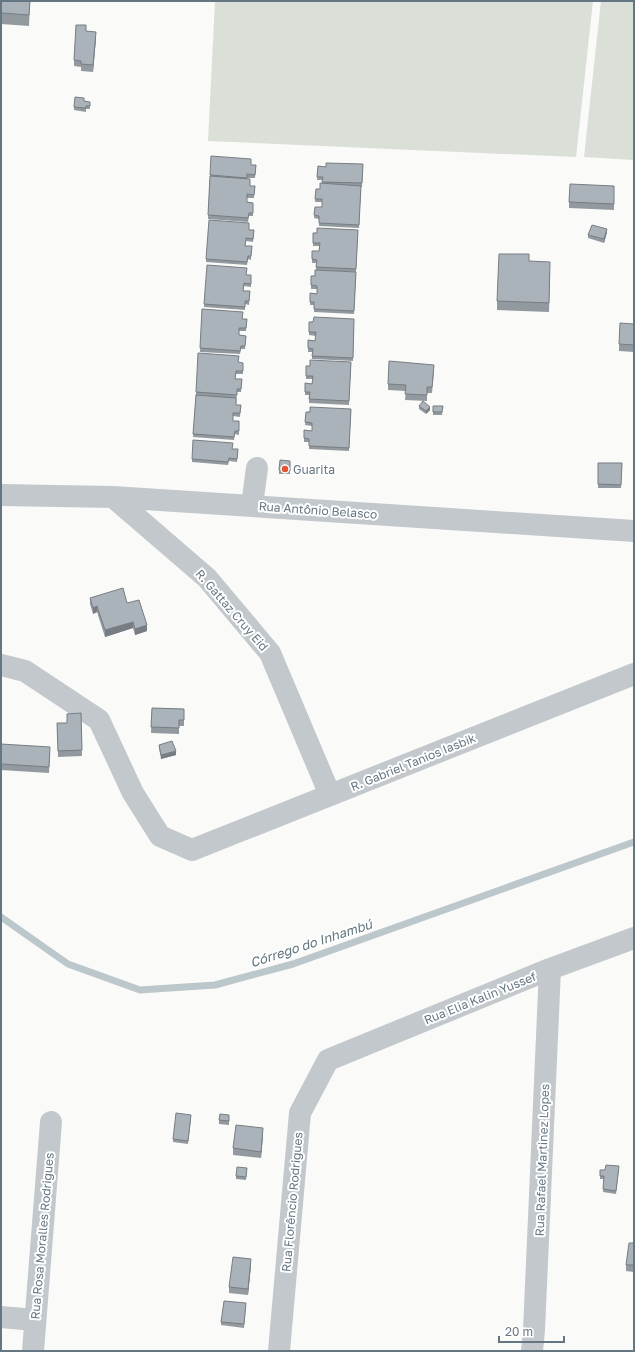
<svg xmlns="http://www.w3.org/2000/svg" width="635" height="1352" font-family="'Golos Text',sans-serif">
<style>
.green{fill:#dadfd7}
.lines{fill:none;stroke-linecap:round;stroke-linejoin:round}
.stream{stroke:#bbc7cb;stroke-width:7}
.minor{stroke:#c3c8cc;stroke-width:22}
.wall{fill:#929a9f}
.shaded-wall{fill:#777d82}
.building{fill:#aab3b9;stroke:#777d82}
.poi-dot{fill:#e4572e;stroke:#fff;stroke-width:1.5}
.labels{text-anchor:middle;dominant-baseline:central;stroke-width:4;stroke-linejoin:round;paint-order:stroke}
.poi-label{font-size:12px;fill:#657683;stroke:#fff;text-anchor:start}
.street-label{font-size:12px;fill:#657683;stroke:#fff}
.water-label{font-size:13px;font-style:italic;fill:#60757c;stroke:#fff}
</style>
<rect width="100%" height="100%" fill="#fafaf8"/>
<path class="green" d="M215,1h378l-17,156 -368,-16z
M601,1h33v159l-50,-3z"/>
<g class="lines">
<path class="stream" d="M1,917l67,47 72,26 75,-5 78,-21 341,-122"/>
<path class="minor" d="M1,495l112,2 521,34
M113,497l94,81 63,75 60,142
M252,505l5,-37
M1,665l24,6 74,49 34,73 27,43 32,14 442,-176
M1,1317l34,3
M33,1351l18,-229
M279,1351l21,-238 28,-53 222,-91 84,-31
M532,1351l2,-21 16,-361"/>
</g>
<path class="wall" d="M1,1h29l-1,25 -28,-2z
M86,31l10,7 -3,34 -12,-1v-4l-7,-1v-6z
M84,101l6,1v7h-4v3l-12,-2v-3z
M363,164l-1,23h-1l-2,41 -40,-2v-7l-5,-1 1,-11h7v-5h-7l1,-13h4l2,-5v-4h-5l1,-14 8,1z
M251,165h5l-1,13h-8v1l3,7h5l-1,12h-7v4l6,1v13h-4l-1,6 -40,-3 2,-44z
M614,186v24l-45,-2v-6z
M249,230l5,3 -1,9 -7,-1 -1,5h7l-1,14 -3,-1 -1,6 -41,-3v-3z
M358,230l-2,42 -40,-2v-7h-4v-12h7v-5h-6v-13z
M607,232l-3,11 -16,-5v-3z
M529,261l21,10 -1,41 -52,-2v-9z
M356,272l-2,42 -40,-2v-7h-4v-12l7,1v-5h-6v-13z
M247,275l4,3v9l-7,-1 -1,5h7l-1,14 -4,-1v6l-41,-3v-3z
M202,309l40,10h5l-1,12h-7v4l7,1 -1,13h-4l-1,5 -40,-2z
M354,319l-1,42 -41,-2v-7h-4v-12l7,1 1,-5 -7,-1v-13z
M634,324v28l-15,-1v-7z
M239,362l4,1v11h-7l-1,5h7l-1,13h-4l-1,13h5l-1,12 -7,-1v5h6v14l-4,-1 -1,6 -41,-3 3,-45z
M351,362l-2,43 -40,-2v-8h-4v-12l7,1v-5h-6v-13z
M434,371l-2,22h-5v8l-22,-1 1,-9 -18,-1v-6z
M419,406l11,4 -4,4 -7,-5z
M433,406h10l-1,9h-9z
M351,409l-2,42 -40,-2v-7h-5v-12l8,1v-5l-7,-1 1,-13z
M233,449h5l-1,13 -8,-1 -1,4 -36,-3v-3z
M598,463h24l-1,25h-23z
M290,464v10h-11v-4z
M90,598l37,5 20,28 -12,4 -2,-7 -28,9 -8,-25 -4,2 -3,-10z
M152,708l32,1v17h-5v8l-28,-1z
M81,713l1,43 -24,1 -1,-34h10z
M1,744l49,9 -1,20 -48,-3z
M159,745l17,10 -15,4 -2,-11z
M191,1118l-3,26 -15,-2v-3z
M229,1118v7l-10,-1v-4z
M263,1134l-2,24 -28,-3v-7z
M619,1169l-3,25 -13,-2 1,-13h-4v-9z
M247,1171l-1,9 -10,-1v-3z
M634,1243v29l-8,-1v-6z
M251,1265l-3,30 -19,-2v-6z
M246,1306l-2,22 -23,-3v-3z"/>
<path class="shaded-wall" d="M96,32v6l-3,34v-7z
M607,229v3l-3,11v-4z
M430,407v3l-4,4v-3z
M97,606v6l-4,2v-6z
M133,622v6l-28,9v-7z
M147,625v6l-12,4v-6z
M176,751v4l-15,4v-4z
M263,1128v6l-2,24v-6z
M251,1259v6l-3,30v-6z"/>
<path class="building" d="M1,1h29l-1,14 -28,-2z
M76,25h10v6l10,1 -3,33 -12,-1v-3l-7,-1z
M75,97l9,1v3l6,1v4h-4v2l-12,-1z
M211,156l40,3v6h5l-1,10 -8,-1v4l-37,-3z
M326,163l37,1 -1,19 -40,-1 1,-5h-6l1,-11 8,1z
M210,176l40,3v7h5l-1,9 -7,-1v8l6,1v10h-4l-1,5 -40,-3z
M320,183l41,3 -2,39 -40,-2v-7l-5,-1 1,-8h7v-8h-7l1,-10h4z
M570,184l44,2v18l-45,-2z
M209,220l40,3v7h5l-1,9 -7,-1 -1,8h7l-1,10h-3l-1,6 -41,-3z
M592,225l15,4 -3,10 -16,-4z
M317,228l41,2 -2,39 -40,-2 1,-7 -5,-1v-8h7l1,-8h-7v-10h4z
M499,254h30v7l21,1 -1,41 -52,-2z
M207,265l40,3 -1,7h5v9l-7,-1 -1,8h7l-1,10h-4v6l-41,-3z
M315,270l41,2 -2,39 -40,-2v-7h-4v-9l7,1v-8l-6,-1v-9h4z
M202,309l41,3 -1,7h5l-1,9h-7v7l7,1 -1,10h-4l-1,5 -40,-3z
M314,317l40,2 -1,39 -41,-2 1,-7 -5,-1v-8l7,1 1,-9h-7v-10h4z
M620,323l14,1v21l-15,-1z
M198,353l41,3 -1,6 5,1v8h-7l-1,8h7l-1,10h-4v6l-41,-3z
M310,360l41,2 -2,39 -40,-2 1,-7h-5v-9l7,1 1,-8h-7v-10h4z
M389,361l45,4 -2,22h-5v8l-22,-1 1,-9 -18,-1z
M196,395l40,3v7h5l-1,8h-7v8h6v10h-4l-1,6 -41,-3z
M423,401l7,6 -4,4 -7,-5z
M433,406h10l-1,6h-9z
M310,407l41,2 -2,39 -40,-2v-7l-5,-1v-8l8,1v-8l-7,-1 1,-10h4z
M193,440l40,3 -1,6h6l-1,10 -8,-1 -1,4 -36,-3z
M280,460l10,1v10l-11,-1z
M598,463h24l-1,22 -23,-1z
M123,588l4,15 12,-3 8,25 -12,4 -2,-7 -28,8 -8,-24 -4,2 -3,-10z
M152,708l32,1v11h-5v8l-28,-1z
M81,713l1,37 -24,1 -1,-28h10v-9z
M172,741l4,10 -15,4 -2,-10z
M1,744l49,3 -1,20 -48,-3z
M176,1113l15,2 -3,26 -15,-2z
M220,1114l9,1v6l-10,-1z
M236,1125l27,3 -2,24 -28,-4z
M606,1165l13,1 -3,25 -13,-2 1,-13h-4v-6h5z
M237,1167l10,1 -1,9 -10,-1z
M629,1243h5v22h-8z
M233,1257l18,2 -3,30 -19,-2z
M224,1301l22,2 -2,21 -23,-2z"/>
<circle class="poi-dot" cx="285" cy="469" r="4"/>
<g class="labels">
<g class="poi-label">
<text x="293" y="469">Guarita</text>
</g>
<g class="street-label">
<text transform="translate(318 510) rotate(4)">Rua Antônio Belasco</text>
<text transform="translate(232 610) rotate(49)">R. Gattaz Cruy Eid</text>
<text transform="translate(413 762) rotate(-22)">R. Gabriel Tanios Iasbik</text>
<text transform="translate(480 998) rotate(-22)">Rua Elia Kalin Yussef</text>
<text transform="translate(542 1160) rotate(-88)">Rua Rafael Martinez Lopes</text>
<text transform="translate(292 1202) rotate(-85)">Rua Florêncio Rodrigues</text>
<text transform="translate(42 1236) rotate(-85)">Rua Rosa Moralles Rodrigues</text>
</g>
<g class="water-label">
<text transform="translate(311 943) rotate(-18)">Córrego do Inhambú</text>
</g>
</g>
<rect width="635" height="1352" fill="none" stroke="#657683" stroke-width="4"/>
<path d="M499 1336v6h65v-6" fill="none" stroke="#657683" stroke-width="2"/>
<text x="505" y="1336" font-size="12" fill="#657683" stroke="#ffffff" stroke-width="3" paint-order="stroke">20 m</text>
</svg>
